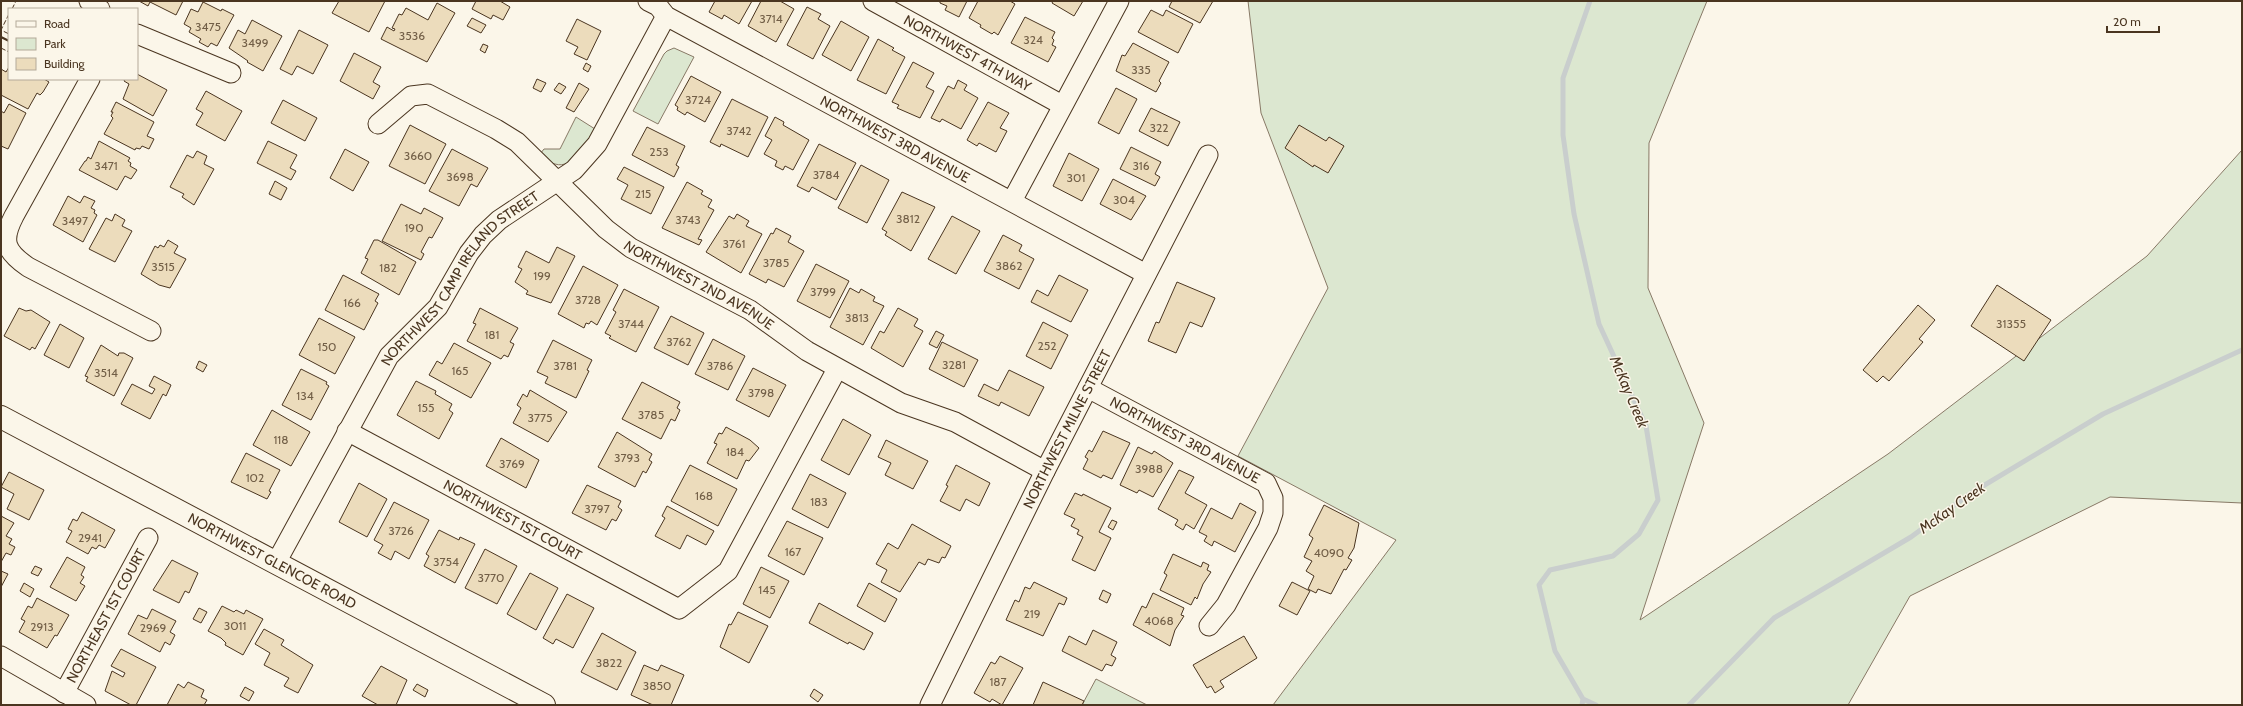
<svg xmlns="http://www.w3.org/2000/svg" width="2243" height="706" font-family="Cabin,sans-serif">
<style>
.green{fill:#dce7d0;stroke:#887966}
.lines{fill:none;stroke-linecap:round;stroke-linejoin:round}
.stream{stroke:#c9cecd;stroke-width:5}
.building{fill:#ecdcbc;stroke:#4a3520}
.minor-casing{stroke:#4a3520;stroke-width:21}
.major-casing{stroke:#4a3520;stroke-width:24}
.minor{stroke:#fbf6e9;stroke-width:19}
.major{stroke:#fbf6e9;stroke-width:22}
.fence{stroke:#4a3520;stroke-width:1;stroke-dasharray:5 2;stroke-linecap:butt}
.wall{stroke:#4a3520;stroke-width:2}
.labels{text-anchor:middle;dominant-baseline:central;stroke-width:3;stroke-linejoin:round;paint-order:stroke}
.number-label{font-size:12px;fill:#725f47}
.street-label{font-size:14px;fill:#4a3520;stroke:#fbf6e9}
.water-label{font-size:15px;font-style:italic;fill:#4a3520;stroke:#fbf6e9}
</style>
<rect width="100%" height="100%" fill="#fbf6e9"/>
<path class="green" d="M1248,1h459l-58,142 -1,145 56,135 -64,197 248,-166 259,-198 95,-106v353l-132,-6 -200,99 -62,109h-575l123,-165 -158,-84 90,-168 -67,-175z
M674,48l20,9 -36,67 -25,-13 31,-57 3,-3z
M576,117l19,12c-7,12 -22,41 -40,35 -5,-1 -11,-7 -15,-10l4,-5h16z
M1096,679l51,26h-65z"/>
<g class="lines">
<path class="stream" d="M1590,1l-27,77v57l11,79 25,110 47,102 12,74 -19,34 -26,22 -63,14 -11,15 16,66 28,48 13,6
M1582,705l1,-6
M1689,705l85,-87 137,-81 57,-42 135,-81 139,-64"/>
</g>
<path class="building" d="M139,1h44l-7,14 -26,-13 -2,4z
M339,1h46l-16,31 -37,-19z
M476,1h24l10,6 -7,13 -10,-5 -2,4 -19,-10z
M715,1h37l-13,23 -15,-9 -2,4 -13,-7z
M761,1h19l14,8 -18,33 -28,-16z
M940,1h27l-8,16 -14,-7 2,-4 -7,-3z
M978,1h32l5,3 -17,31 -4,-3 -2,2 -12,-7 1,-2 -12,-7z
M1053,1h30l-9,15 -22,-13z
M1172,1h41l-13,22 -31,-16z
M203,2l18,9 1,-2 12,6 -17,31 -6,-3 -3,4 -9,-5 2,-3 -12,-7 2,-4 -7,-4 7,-15 7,3z
M437,3l18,10 -28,49 -46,-23 6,-12 7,4 1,-2 -3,-1 7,-14 3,1 4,-7 22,12z
M807,7l14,7 -3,5 12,7 -17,33 -26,-14z
M1151,10l12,6 3,-6 27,14 -15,29 -40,-21z
M1025,17l30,15 -3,6 2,2 -2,5 4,2 -8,15 -37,-19z
M472,18l14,7 -5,8 -14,-7z
M577,19l24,12 -14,29 -13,-6 4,-7 -12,-6z
M252,20l30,16 -19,35 -16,-9 1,-1 -19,-13 9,-18 7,4z
M841,21l28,16 -18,34 -29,-16z
M299,30l29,15 -15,29 -16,-8 -5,9 -12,-6z
M878,39l16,9 -2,2 13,7 -19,37 -29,-14z
M1133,43l36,19 -10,19 2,2 -5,9 -40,-21 6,-16 3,1z
M483,44l5,2 -3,7 -5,-3z
M354,53l27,14 -8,15 7,4 -7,13 -33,-18z
M913,62l21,11 -8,14 8,4 -14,27 -23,-10 2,-3 -7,-3z
M586,63l5,3 -3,6 -5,-3z
M9,67v12h35l5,3 -6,10 -3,3 -3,-2 -9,16 -27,-14v-26l5,3z
M137,74l30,16 -14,26 -30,-17 6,-15 -5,-3 1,-2h12z
M691,76l30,16 -16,30 -18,-10 -2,3 -8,-5 1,-3 -3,-2z
M537,79l9,4 -5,9 -8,-4z
M958,80l9,5 -3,5 14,8 -17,31 -19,-10 -2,3 -9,-4 17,-32 6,3z
M559,83l7,4 -5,7 -7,-4z
M579,83l10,6 -15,23 -8,-4z
M1116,88l21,11 -18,35 -21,-11z
M206,91l36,20 -17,30 -29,-16 7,-12 -7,-4z
M732,99l36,18 -20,40 -27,-13 -1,3 -10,-5z
M283,100l34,18 -12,23 -34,-18z
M116,102l38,20 -7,14 7,3 -5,10 -7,-3 -2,3 -4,-1 -1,2 -31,-16 9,-16 -2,-2 2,-4h-2z
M988,102l21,11 -9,15 7,3 -11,21 -17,-9 -2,3 -10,-6z
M9,104l17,9 -18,36 -7,-3v-35l3,2z
M1151,108l29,14 -12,24 -29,-15z
M775,117l9,5 -1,3 26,15 -16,30 -8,-4 -2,4 -8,-4 2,-5 -13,-7 8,-14 -7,-4z
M410,125l36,19 -21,40 -36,-18z
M1299,125l27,16 3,-4 15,9 -16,27 -14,-8 -1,2 -28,-19z
M647,127l38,19 -9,19 3,2 -5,10 -42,-22z
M99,141l31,17 -2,3 3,2 -1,3 7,4 -6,9 -6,-3 -8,14 -38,-20 6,-9h1l2,-4 3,2z
M268,141l29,14 -7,13 6,3 -5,9 -34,-17z
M819,144l37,19 -20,37 -24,-13 -3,5 -12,-6z
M1131,147l30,15 -6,12 5,3 -5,9 -35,-17z
M345,149l24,13 -16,29 -23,-13z
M452,149l36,19 -11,19 -6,-3 -12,22 -30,-15z
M197,151l10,5 -3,8 10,5 -20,36 -12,-8 2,-3 -14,-7 17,-32 6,3z
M1069,153l30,16 -17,32 -29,-15z
M861,165l28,15 -22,43 -29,-15z
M624,167l40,20 -13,27 -30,-15 7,-14 -11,-6z
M1113,179l33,17 -15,24 -31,-16z
M275,181l12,7 -6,12 -12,-6z
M687,182l16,9 -2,3 11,6 -4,7 6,3 -16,29 4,1 -3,5 -37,-17z
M902,192l33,15 -24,44 -26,-16 2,-3 -5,-3z
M68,196l12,7 4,-7 11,5 -4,7 4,2 -1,3 3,2 -14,27 -30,-17z
M401,204l20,10 3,-6 19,10 -11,20 -3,-1 -8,15 3,2 -3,6 -39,-19z
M115,214l10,6 -3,6 10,5 -17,31 -26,-13 17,-31 6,3z
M737,214l12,7 -3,5 16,8 -21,39 -35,-21 23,-36 5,3z
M952,216l28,15 -24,43 -28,-15z
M776,228l15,8 -3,6 16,9 -20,36 -16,-8 -2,4 -17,-9 22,-41 2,1z
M1003,235l19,10 -3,6 15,8 -15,30 -35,-18z
M168,240l10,6 -4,7 12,6 -16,29 -11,-3 -18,-11 14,-28 3,2 2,-3 4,2z
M374,240h4l38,22 -17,33 -38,-22 7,-14 -3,-1z
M557,247l18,9 -24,47 -25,-9 2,-3 -13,-9 7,-13 -4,-2 8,-16 23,12z
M816,264l33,17 -19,37 -33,-17z
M583,266l35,19 -21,40 -6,-4 -2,3 -3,-1 -2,5 -26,-14z
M343,275l36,19 -4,7 3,2 -14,27 -39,-20z
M1059,275l29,15 -17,32 -40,-20 6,-12 11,6z
M1177,282l38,16 -13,29 -12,-5 -14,31 -28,-12 8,-19 3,1z
M1997,285l54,35 -27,41 -53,-35z
M850,288l9,5 2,-4 14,8 -2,4 11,5 -21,39 -33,-18z
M624,289l35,18 -23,45 -27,-14 2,-2 -6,-3 11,-21 -3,-2z
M1918,305l17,15 -16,19 4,3 -34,39 -6,-5 -6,6 -14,-12z
M19,308l7,3 5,-1 19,12 -15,27 -3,-2 -2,3 -26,-14z
M480,308l38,20 -8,14 4,2 -6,13 -4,-2 -3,4 -34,-18 9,-17 -3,-1z
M898,308l20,11 -4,7 9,5 -20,36 -32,-19 9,-17 4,2z
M671,316l33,17 -16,32 -34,-17z
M319,318l36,19 -20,37 -36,-19z
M1043,322l25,13 -17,34 -25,-13z
M60,324l24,14 -15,30 -25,-13z
M936,331l8,4 -7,13 -8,-4z
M713,339l32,17 -17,34 -33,-16z
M553,340l39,20 -5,10 2,1 -13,27 -31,-15 3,-6 -11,-5z
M942,342l36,18 -14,27 -35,-18z
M454,343l37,20 -20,35 -42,-23 8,-14 5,3z
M101,345l17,11 1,-3h5l9,5 -19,38 -28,-15 2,-4 -3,-1z
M199,361l8,4 -4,7 -7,-4z
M753,368l33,17 -17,32 -33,-17z
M301,369l26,13 -1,2 3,2 -18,34 -29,-15z
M1009,370l35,17 -15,29 -28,-14 -2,4 -21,-10 6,-12 14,7z
M154,376l17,9 -5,11 -3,-2 -13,25 -29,-15 11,-20 20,10 3,-5 -6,-3z
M416,381l20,10 -1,3 17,10 -3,6 4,3 -14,26 -42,-24z
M642,382l38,20 -3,6 3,2 -5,11 -4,-2 -10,20 -39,-20z
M530,390l37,22 -19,30 -35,-19 8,-15 -4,-3 6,-11 4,3z
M272,410l38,22 -19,34 -38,-21z
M843,419l28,16 -22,40 -28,-15z
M726,427l24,13 9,8 -10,13 -3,-1 -9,19 -30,-16 10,-19 -3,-1 5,-10 3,1z
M1103,431l27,12 -18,36 -9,-4 -2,3 -18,-9 5,-10 -3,-2 4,-7 3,2z
M617,432l35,22 -3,6 3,2 -6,11 -3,-2 -8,16 -37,-20z
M501,438l38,22 -13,28 -40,-22z
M886,440l42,21 -15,28 -28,-14 6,-12 -13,-6z
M1138,447l14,7 2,-3 19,12 -20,34 -14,-7 -2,3 -17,-8z
M246,453l34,17 -11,21 2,1 -4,7 -36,-17z
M690,465l47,24 -19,37 -47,-25z
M956,465l34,18 -11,23 -13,-7 -6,12 -20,-10 8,-15 -2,-1z
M1179,470l15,7 -9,16 22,12 -13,24 -8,-5 -3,6 -8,-5 3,-5 -20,-11z
M9,472l35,18 -15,30 -22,-11 7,-15 -13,-7z
M810,474l36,19 -18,35 -36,-19z
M359,483l28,16 -20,38 -28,-15z
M587,485l34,16 -3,6 4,3 -6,11 -4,-2 -6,11 -34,-17z
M1075,493l7,3 1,-2 28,14 -12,24 12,6 -16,33 -23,-11 11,-23 -6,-3 2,-4 -8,-4 4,-7 -11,-5z
M394,502l35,18 -20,39 -14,-8 -4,9 -13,-7 5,-8 -9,-5z
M1240,503l16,9 -21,40 -21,-11 -2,5 -8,-5 3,-5 -8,-4 12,-24 21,11z
M1324,505l35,18 -5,25 -6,10 4,2 -6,10 -2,-1 -13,25 -13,-5 -2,4 -8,-4 6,-13 -8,-5 6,-10 -8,-4 9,-19 -4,-3z
M667,506l47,25 -8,14 -19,-10 -7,14 -25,-13 10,-18 -3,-2z
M82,512l33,18 -10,18 -6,-3 -3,4 -4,-2 -4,7 -22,-12 6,-11 -4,-2 5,-10 4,2z
M1,516l13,7 -8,13 6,3 -3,5 6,3 -4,8 -5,-2 -5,9z
M1112,520l5,2 -4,8 -5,-3z
M787,521l36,17 -19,37 -36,-19z
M912,524l39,22 -6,12 -3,-1 -3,6 -11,-4 -3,6 -6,-3 -19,30 -19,-10 6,-12 -11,-6 12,-21 10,6z
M439,530l20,10 1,-3 15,7 -20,39 -31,-17 5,-10 -3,-2z
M485,549l32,17 -20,38 -32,-16z
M1173,554l28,13 2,-5 6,3 -2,5 4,2 -8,12 -6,15 -2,-2 -4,8 -31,-15 7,-15 -3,-2z
M67,557l18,10 -4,8 3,2 -4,6 5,3 -9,15 -26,-14z
M172,560l26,13 -9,20 -4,-2 -6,12 -26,-13z
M35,566l7,3 -4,7 -7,-3z
M761,567l28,14 -19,37 -27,-14z
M1,571l7,3 -7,13z
M530,573l28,15 -22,42 -29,-16z
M1034,582l33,16 -3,7 -5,-2 -16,33 -37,-16 9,-20 4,2 6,-15 5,2z
M1292,582l18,9 -13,24 -18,-9z
M24,583l10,6 -4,8 -10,-6z
M869,583l28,16 -12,23 -28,-16z
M1103,590l8,4 -4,9 -8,-4z
M1153,593l31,15 -3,7 3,1 -9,14 -5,16 -37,-21 9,-19 4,2z
M567,594l27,14 -21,40 -17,-9 -3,5 -10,-6z
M37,598l32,17 -12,21 -2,-1 -8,13 -28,-16 6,-11 -4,-2 7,-13 4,2z
M819,603l54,30 -9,17 -15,-8 -1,2 -39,-21z
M222,606l12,6 2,-2 8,4 2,-4 17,9 -20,36 -18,-10 1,-2 -5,-5 -13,-7z
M199,608l8,4 -6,11 -8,-4z
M152,609l24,12 -6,11 5,3 -5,10 -5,-3 -5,10 -32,-18 10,-19 9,4z
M738,612l30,14 -19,37 -29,-16 9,-23 2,1z
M264,629l20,11 -3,5 32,20 -15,28 -14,-7 5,-8 -25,-13 6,-12 -15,-9z
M1093,630l24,12 -6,13 5,3 -4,8 -6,-2 -4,7 -40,-20 7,-15 17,9z
M602,633l34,19 -19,38 -36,-18z
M1244,636l13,22 -37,23 4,6 -9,6 -4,-7 -4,2 -14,-23z
M121,649l35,18 -20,38h-5l-26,-14 7,-20 11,6 2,-4 -14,-7z
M1000,656l23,12 -21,37 -10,-6 -2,3 -16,-9 17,-31 4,2z
M644,665l14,6 3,-6 23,10 -13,30h-18l-22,-10z
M381,666l26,14 -11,25h-18l-16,-9z
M188,682l16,8 -3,7 6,3 -3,5h-37l11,-21 6,4z
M1043,682l41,19 -2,4h-49z
M417,684l11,6 -3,7 -12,-7z
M245,687l9,5 -5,9 -9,-5z
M814,689l9,6 -5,7 -8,-6z"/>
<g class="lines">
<g class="minor-casing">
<g id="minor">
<path d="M89,1l11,8"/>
<path id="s1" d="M648,1l10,5 8,10 480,258"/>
<path id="s2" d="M873,1l189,104"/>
<path d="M137,34l94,39"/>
<path d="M90,79l-76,137c-13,25 -9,35 14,51l123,64"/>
<path id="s3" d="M378,124l33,-28 17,-2 68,35 21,13 89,87 25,19 119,62 57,41 94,52 54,19 90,49"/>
<path d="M1012,201l107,-200"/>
<path id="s4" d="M1088,388l178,95 7,15v15l-5,15 -42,77 -17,21"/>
<path id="s5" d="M347,431l332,178 49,-38 109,-202"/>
<path id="s6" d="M277,561l112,-205 49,-49 31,-54 14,-18 16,-15 75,-50 23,-26 69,-128"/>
<path d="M1,656l85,49"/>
<path id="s7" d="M64,693l84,-155"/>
<path id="s8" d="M930,705l115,-234 163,-316"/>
</g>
</g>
<g class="major-casing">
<g id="major">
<path id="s9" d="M1,417l543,288"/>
</g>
</g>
<use href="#minor" class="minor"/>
<use href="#major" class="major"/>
<path class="fence" d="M12,9l4,-8
M9,14l-8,16 8,4
M1,48l8,4
M58,79h1"/>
<path class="wall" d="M1,37l8,4"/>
</g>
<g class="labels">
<g class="number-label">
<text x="771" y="18">3714</text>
<text x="208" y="26">3475</text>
<text x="412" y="35">3536</text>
<text x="1033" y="39">324</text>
<text x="255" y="42">3499</text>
<text x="1141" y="69">335</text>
<text x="698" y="99">3724</text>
<text x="1159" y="127">322</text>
<text x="739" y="130">3742</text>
<text x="659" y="151">253</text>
<text x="418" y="155">3660</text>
<text x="106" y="165">3471</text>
<text x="1141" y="165">316</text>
<text x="826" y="174">3784</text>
<text x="460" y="176">3698</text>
<text x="1076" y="177">301</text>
<text x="643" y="193">215</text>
<text x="1124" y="199">304</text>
<text x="908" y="218">3812</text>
<text x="688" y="219">3743</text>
<text x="75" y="220">3497</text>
<text x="414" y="227">190</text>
<text x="734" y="243">3761</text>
<text x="776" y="262">3785</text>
<text x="1009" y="265">3862</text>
<text x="163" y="266">3515</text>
<text x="388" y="267">182</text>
<text x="542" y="275">199</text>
<text x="823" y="291">3799</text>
<text x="588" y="299">3728</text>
<text x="352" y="302">166</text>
<text x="857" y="317">3813</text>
<text x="631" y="323">3744</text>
<text x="2011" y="323">31355</text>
<text x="492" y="334">181</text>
<text x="679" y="341">3762</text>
<text x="1047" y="345">252</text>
<text x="327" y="346">150</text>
<text x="954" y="364">3281</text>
<text x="565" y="365">3781</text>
<text x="720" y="365">3786</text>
<text x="460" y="370">165</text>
<text x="106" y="372">3514</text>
<text x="761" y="392">3798</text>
<text x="305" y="395">134</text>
<text x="426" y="407">155</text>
<text x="651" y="414">3785</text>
<text x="540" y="417">3775</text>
<text x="281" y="439">118</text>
<text x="735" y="451">184</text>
<text x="627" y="457">3793</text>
<text x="512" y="463">3769</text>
<text x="1149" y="468">3988</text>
<text x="255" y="477">102</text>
<text x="704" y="495">168</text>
<text x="819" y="501">183</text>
<text x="597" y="508">3797</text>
<text x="401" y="530">3726</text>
<text x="90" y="537">2941</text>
<text x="793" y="551">167</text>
<text x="1329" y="552">4090</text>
<text x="446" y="561">3754</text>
<text x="491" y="577">3770</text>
<text x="767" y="589">145</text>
<text x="1032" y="613">219</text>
<text x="1159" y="620">4068</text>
<text x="235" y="625">3011</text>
<text x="42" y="626">2913</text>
<text x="153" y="627">2969</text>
<text x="609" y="662">3822</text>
<text x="998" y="681">187</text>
<text x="657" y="685">3850</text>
</g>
<g class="street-label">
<text stroke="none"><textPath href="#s2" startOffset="108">NORTHWEST 4TH WAY</textPath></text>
<text stroke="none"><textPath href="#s1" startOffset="284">NORTHWEST 3RD AVENUE</textPath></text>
<text stroke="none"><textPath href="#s6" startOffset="340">NORTHWEST CAMP IRELAND STREET</textPath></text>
<text stroke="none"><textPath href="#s3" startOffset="395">NORTHWEST 2ND AVENUE</textPath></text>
<text stroke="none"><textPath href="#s8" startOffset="308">NORTHWEST MILNE STREET</textPath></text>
<text stroke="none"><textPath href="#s4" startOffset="110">NORTHWEST 3RD AVENUE</textPath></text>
<text stroke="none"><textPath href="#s5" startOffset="188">NORTHWEST 1ST COURT</textPath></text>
<text stroke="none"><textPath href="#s9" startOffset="307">NORTHWEST GLENCOE ROAD</textPath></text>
<text stroke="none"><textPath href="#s7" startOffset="88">NORTHEAST 1ST COURT</textPath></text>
</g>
<g class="water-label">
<text transform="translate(1629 392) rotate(67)">McKay Creek</text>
<text transform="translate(1952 508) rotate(-35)">McKay Creek</text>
</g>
</g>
<rect width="2243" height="706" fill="none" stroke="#4a3520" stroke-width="4"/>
<rect x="8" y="8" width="130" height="72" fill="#fbf6e9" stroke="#b4a999"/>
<rect x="16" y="21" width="20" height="6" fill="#fbf6e9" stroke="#b4a999"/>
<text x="44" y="28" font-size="12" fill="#4a3520">Road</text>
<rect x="16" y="38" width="20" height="12" fill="#dce7d0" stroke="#b4a999"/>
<text x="44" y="48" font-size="12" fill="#4a3520">Park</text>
<rect x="16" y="58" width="20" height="12" fill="#ecdcbc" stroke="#b4a999"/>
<text x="44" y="68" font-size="12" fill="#4a3520">Building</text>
<path d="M2107 26v6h52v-6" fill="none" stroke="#4a3520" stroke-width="2"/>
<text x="2113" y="26" font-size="12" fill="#4a3520" stroke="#fbf6e9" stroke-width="3" paint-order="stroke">20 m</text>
</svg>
